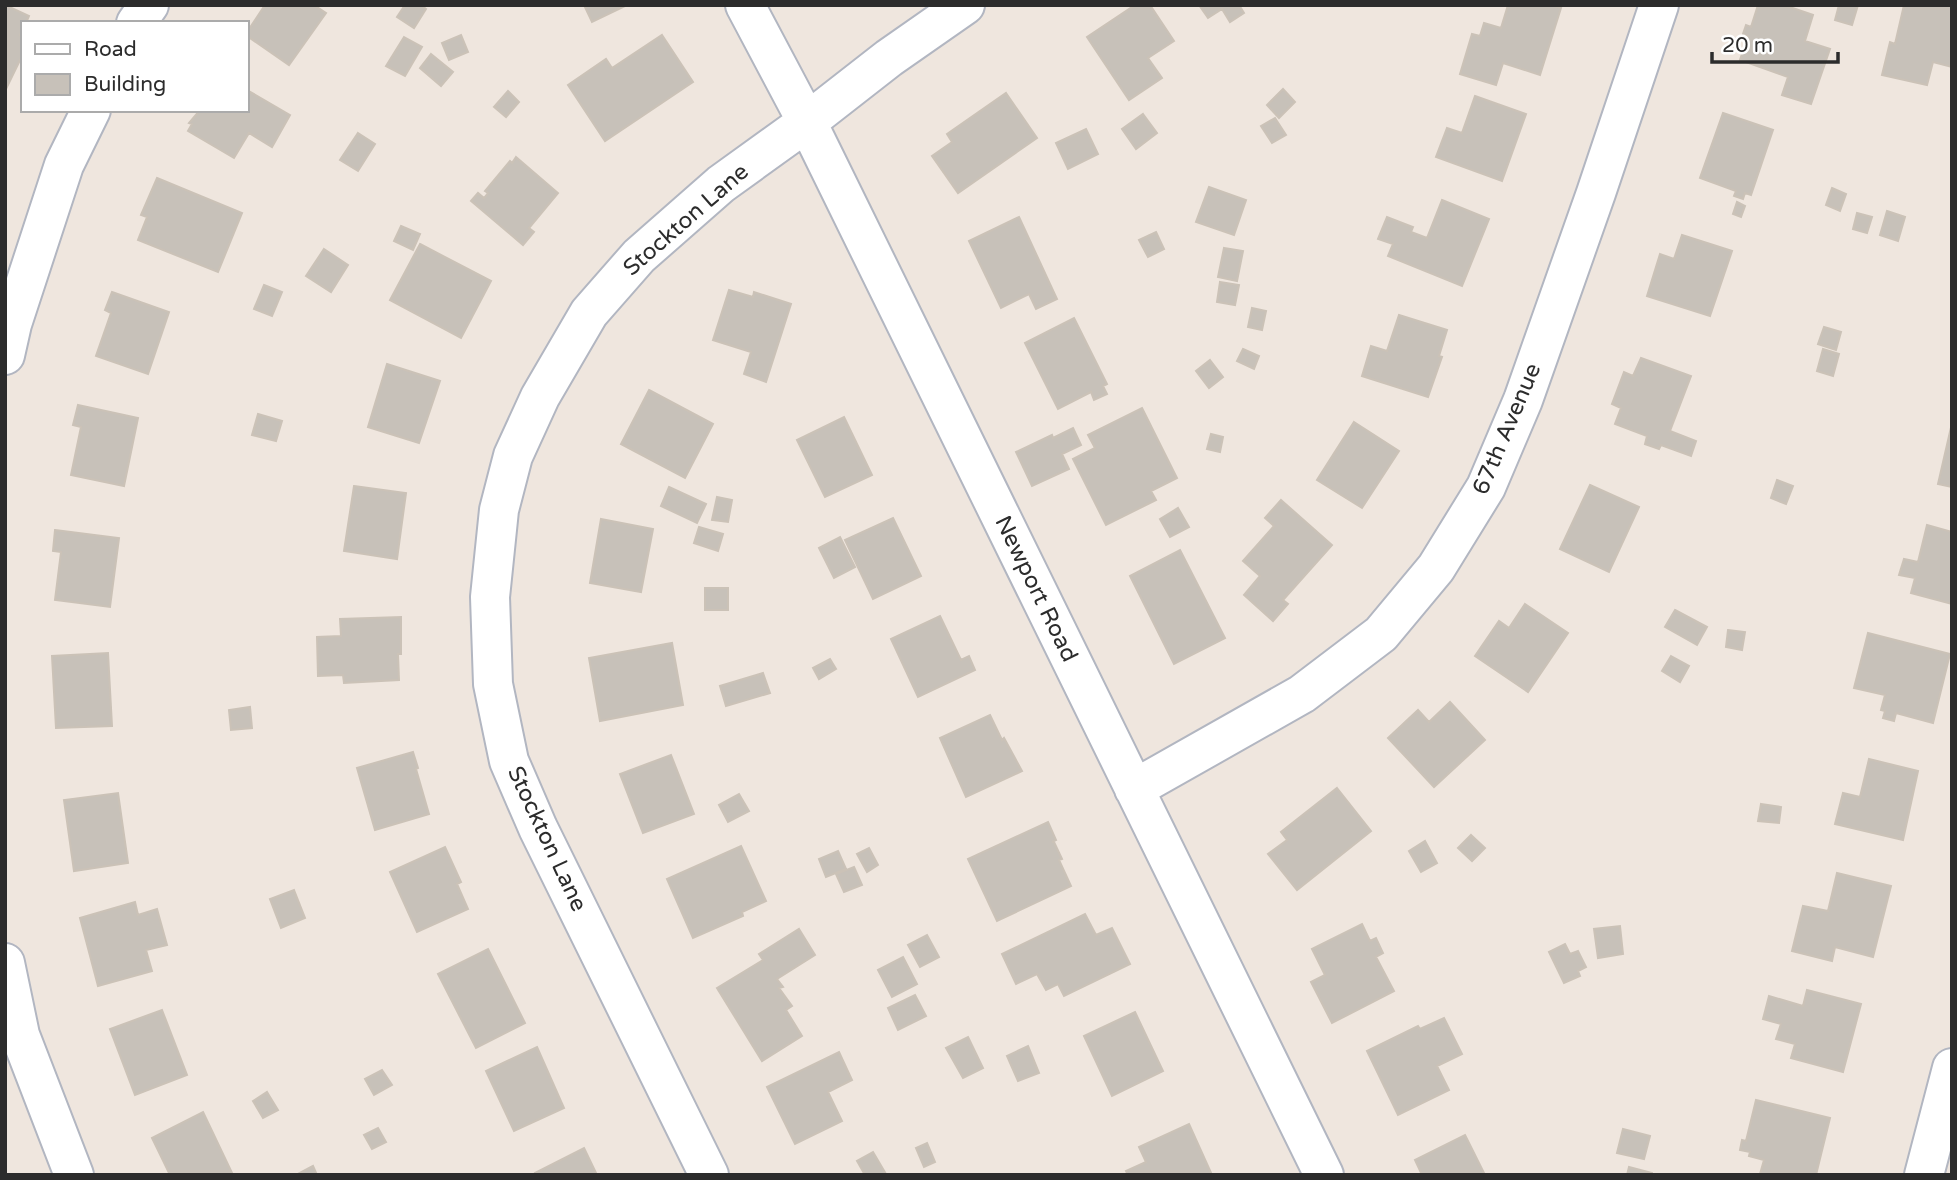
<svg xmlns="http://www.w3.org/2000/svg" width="1957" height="1180" font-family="'Varela Round',sans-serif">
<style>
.building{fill:#c7c1b9;stroke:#cbc2b7;stroke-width:2}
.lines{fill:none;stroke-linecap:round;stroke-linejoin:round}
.street-casing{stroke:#b2b6c1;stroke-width:42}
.street{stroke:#fff;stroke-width:38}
.labels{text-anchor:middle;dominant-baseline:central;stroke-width:5;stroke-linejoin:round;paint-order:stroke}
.street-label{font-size:23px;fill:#2c2c2c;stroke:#fff}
</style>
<rect width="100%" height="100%" fill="#efe6de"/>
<path class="building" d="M5,5l24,11 -3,7h-3v6l-3,6 3,2v17l-18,37z
M265,5h49l12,8 -37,52 -42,-29v-4z
M405,5h16l5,4 -12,19 -17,-11z
M584,5h43l-35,17z
M1135,5h15l24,36 -26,17 14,20 -33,22 -42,-63z
M1199,5h40l5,8 -14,9 -8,-13 -14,9z
M1508,5h44l9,3 -21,67 -37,-12 -7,22 -36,-11 12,-40 8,2 4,-13 17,5z
M1758,5h26l29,10 -8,26 25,8 -19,55 -29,-9 6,-18 -48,-17 8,-24 -5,-2 3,-9 5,2z
M1839,5h19l-6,20 -17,-5z
M1904,5h48v62l-19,-5 -6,23 -45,-10 8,-33 5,2z
M461,35l7,17 -19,8 -7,-17z
M662,35l31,47 -88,59 -37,-56 38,-26 6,9z
M404,37l18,10 -17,29 -19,-10z
M431,54l22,18 -12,14 -21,-18z
M1283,89l12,13 -16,16 -12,-13z
M247,90l43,25 -18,32 -23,-14 -15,25 -46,-27 4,-7 -3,-1 11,-13h47z
M508,91l11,11 -13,15 -12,-10z
M1006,93l31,45 -79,55 -26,-37 20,-14 -5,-8z
M1475,96l51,18 -24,67 -66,-24 11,-29 15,5z
M1723,113l50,17 -22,65 -6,-2 -2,6 -9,-3 2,-5 -36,-13z
M1143,114l14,19 -21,16 -14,-20z
M1275,118l11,17 -14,8 -11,-17z
M1086,129l12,25 -30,15 -12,-26z
M358,133l17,11 -17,27 -18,-11z
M516,157l42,36 -29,35 5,4 -11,13 -52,-44 7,-8 6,5 4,-5 -3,-2 25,-30 2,2z
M157,178l85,35 -24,59 -80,-32 9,-23 -6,-2z
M1209,187l37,13 -12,35 -38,-13z
M1832,188l14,6 -6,17 -14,-6z
M1442,200l47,19 -27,67 -74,-30 5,-12 -15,-5 9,-22 26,10 -2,5 16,6z
M1737,202l8,4 -4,11 -8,-3z
M1887,211l18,6 -7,24 -18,-6z
M1857,213l15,4 -5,16 -14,-4z
M1019,217l38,82 -21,10 -7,-15 -28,14 -32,-67z
M401,226l19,8 -7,16 -19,-9z
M1156,232l8,17 -16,8 -9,-17z
M1682,235l50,16 -22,65 -63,-20 13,-42 14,5z
M420,244l71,37 -30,57 -71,-38z
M1224,248l19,3 -6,30 -19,-4z
M324,249l24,16 -17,27 -25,-16z
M1220,282l19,3 -4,20 -18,-3z
M264,285l18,7 -10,24 -18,-7z
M729,290l24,7 1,-5 37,12 -25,78 -22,-8 7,-22 -38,-12z
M112,292l57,20 -21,62 -52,-18 15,-43 -6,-3z
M1252,308l14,3 -4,19 -14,-3z
M1399,315l48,15 -8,26 3,1 -14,40 -66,-21 9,-30 16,5z
M1074,318l33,66 -4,2 4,8 -13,6 -3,-8 -33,17 -33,-66z
M1824,327l17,5 -5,18 -18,-6z
M1243,349l16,7 -5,13 -17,-8z
M1823,349l16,5 -6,22 -16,-5z
M1641,358l50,18 -21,55 26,10 -5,15 -30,-11 -2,4 -14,-5 2,-8 -32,-12 6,-16 -9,-4 12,-32 9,4z
M1210,360l13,17 -14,11 -13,-17z
M387,364l53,17 -21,62 -51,-16z
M649,390l64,34 -28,54 -64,-34z
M78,405l60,13 -14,68 -53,-11 10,-48 -8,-2z
M1142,408l35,70 -26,13 5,9 -50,25 -33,-66 22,-11 -7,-13z
M258,414l24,7 -6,20 -24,-6z
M844,417l28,58 -47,22 -28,-57z
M1354,422l45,29 -37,57 -45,-28z
M1952,423v64l-14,-3z
M1073,428l8,17 -19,9 7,15 -37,17 -16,-34 36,-17 1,3z
M1211,434l12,3 -3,15 -13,-3z
M1777,480l16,6 -7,18 -15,-6z
M1590,485l49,22 -30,65 -49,-23z
M354,486l52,7 -9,66 -53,-8z
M669,487l37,17 -9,19 -36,-17z
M717,497l15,3 -4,22 -16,-2z
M1281,500l51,45 -49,55 5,4 -15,17 -29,-26 16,-19 -17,-15 31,-35 -9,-8z
M1178,508l11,19 -19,10 -10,-18z
M893,518l28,58 -48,23 -28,-59z
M601,519l52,10 -12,63 -51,-9z
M1927,525l25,7v72l-41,-11 4,-15 -16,-3 5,-16 14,3z
M699,527l24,7 -5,17 -24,-8z
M55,530l64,8 -9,69 -55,-7 6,-48 -8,-1z
M840,537l15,30 -21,11 -15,-30z
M1180,550l45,88 -51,26 -44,-88z
M705,588h23v22h-23z
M1525,604l43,29 -40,59 -53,-36 24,-35 10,7z
M1675,610l32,17 -10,18 -32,-18z
M940,616l21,44 8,-4 6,14 -57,27 -27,-58z
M401,617v37h-3l1,26 -55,3 -1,-8 -25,1 -1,-39 24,-1 -1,-17z
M1728,630l17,2 -3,18 -16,-3z
M1868,633l82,21 -17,69 -37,-10 -2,8 -11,-3 2,-7 -4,-1 4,-15 -31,-7z
M672,643l11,62 -83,16 -11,-63z
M108,653l4,73 -56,2 -4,-72z
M1671,656l18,10 -9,16 -18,-11z
M830,659l6,10 -17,10 -6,-11z
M763,673l7,20 -44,13 -6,-20z
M1450,702l35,38 -51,47 -46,-49 30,-28 11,12z
M250,707l2,21 -21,2 -2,-20z
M990,715l12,25 2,-2 18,33 -56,26 -26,-59z
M413,752l5,16 -2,1 13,45 -54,16 -18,-62z
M671,755l23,59 -51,19 -23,-59z
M1869,759l49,12 -15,69 -68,-16 8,-31 17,4z
M1337,788l34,43 -74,59 -29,-36 19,-14 -6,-8z
M118,793l10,70 -54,8 -10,-71z
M739,794l10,17 -21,11 -9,-17z
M1761,804l20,3 -2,16 -21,-2z
M1048,822l8,18 -4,2h2l8,17 -3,1 12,26 -74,35 -29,-62z
M1471,835l14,13 -13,13 -14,-13z
M1425,841l12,22 -16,9 -12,-21z
M741,846l25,55 -24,11 1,4 -50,22 -26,-59z
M445,847l16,35 -4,2 11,25 -51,23 -27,-60z
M869,848l9,17 -11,7 -10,-18z
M838,851l8,18 -20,8 -7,-18z
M854,867l8,18 -18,7 -8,-18z
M1837,873l54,13 -18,71 -38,-10 -3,14 -40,-10 11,-45 25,5z
M294,890l11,28 -24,10 -11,-29z
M135,902l3,13 19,-6 10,36 -21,5 6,21 -54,15 -18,-68z
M1085,914l11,21 16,-7 18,36 -66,32 -6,-12 -12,6 -9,-16 -21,10 -14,-30z
M1362,924l8,17 6,-3 7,15 -7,4 18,34 -62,32 -21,-41 14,-7 -13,-26z
M1620,926l3,28 -25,4 -4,-29z
M799,929l16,26 -38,24 6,8 -4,1 13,18 -6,4 16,26 -40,25 -45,-73 46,-28 -4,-6z
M927,935l12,22 -19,10 -12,-22z
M1565,944l5,10 8,-3 8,16 -8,4 2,5 -16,7 -15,-31z
M488,949l37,74 -49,25 -38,-74z
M903,957l14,27 -25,13 -14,-27z
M1807,990l54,14 -18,68 -52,-14 4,-14 -19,-5 5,-15 -18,-5 6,-23 34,10z
M915,995l11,21 -28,14 -10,-22z
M162,1010l25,65 -52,20 -25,-66z
M1135,1012l28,59 -51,25 -28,-60z
M1444,1018l18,36 -25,12 12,24 -51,25 -31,-64 51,-25 2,3z
M968,1037l15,31 -20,10 -17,-30z
M1028,1046l11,27 -21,8 -11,-25z
M537,1047l27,61 -50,23 -28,-60z
M839,1052l13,28 -24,12 14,29 -47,23 -28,-57z
M382,1070l10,15 -18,10 -9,-16z
M267,1092l11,18 -15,8 -10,-17z
M1756,1100l74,18 -14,57 -56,-1 4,-14 -15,-4 1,-4 -10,-2 2,-10 4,1z
M203,1112l30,63h-63l-18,-37z
M1189,1124l23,51h-84l-2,-4 20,-9 -7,-15z
M378,1128l8,14 -14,7 -8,-14z
M1623,1129l27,7 -6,23 -27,-6z
M1465,1135l20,40h-63l-7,-15z
M927,1143l8,19 -11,5 -8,-19z
M584,1148l13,27h-61l-1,-2z
M873,1152l13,22 -2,1h-19l-8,-14z
M313,1166l4,9h-21z
M1629,1167l23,6v2h-25z"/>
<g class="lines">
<g class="street-casing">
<path id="street" d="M745,5l62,117 517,1053
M136,23l13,-18
M5,355l7,-31 52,-159 27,-55
M1134,789l168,-95 79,-60 55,-66 50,-81 37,-87 73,-207 63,-188
M5,963l15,72 54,140
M709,1175l-171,-347 -29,-67 -16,-77 -3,-87 9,-87 14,-54 27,-59 49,-84 50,-57 82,-72 86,-62 82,-64 76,-53
M1924,1175l28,-107"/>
</g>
<use href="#street" class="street"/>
</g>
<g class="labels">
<g class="street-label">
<text transform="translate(686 220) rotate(-41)">Stockton Lane</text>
<text transform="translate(1507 429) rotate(-67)">67th Avenue</text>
<text transform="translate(1036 589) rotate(64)">Newport Road</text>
<text transform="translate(547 839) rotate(65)">Stockton Lane</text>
</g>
</g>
<rect width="1957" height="1180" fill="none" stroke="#2c2c2c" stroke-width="14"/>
<rect x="21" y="21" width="228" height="91" fill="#ffffff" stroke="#ababab" stroke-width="2"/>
<rect x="35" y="44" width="35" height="10" fill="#ffffff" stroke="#ababab" stroke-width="2"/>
<text x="84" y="56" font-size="21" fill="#2c2c2c">Road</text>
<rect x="35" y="74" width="35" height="21" fill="#c7c1b9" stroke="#ababab" stroke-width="2"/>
<text x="84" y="91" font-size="21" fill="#2c2c2c">Building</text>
<path d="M1712 52v10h126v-10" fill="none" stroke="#2c2c2c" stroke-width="3.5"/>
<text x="1722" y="52" font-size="21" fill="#2c2c2c" stroke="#ffffff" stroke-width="5" paint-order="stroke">20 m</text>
</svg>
